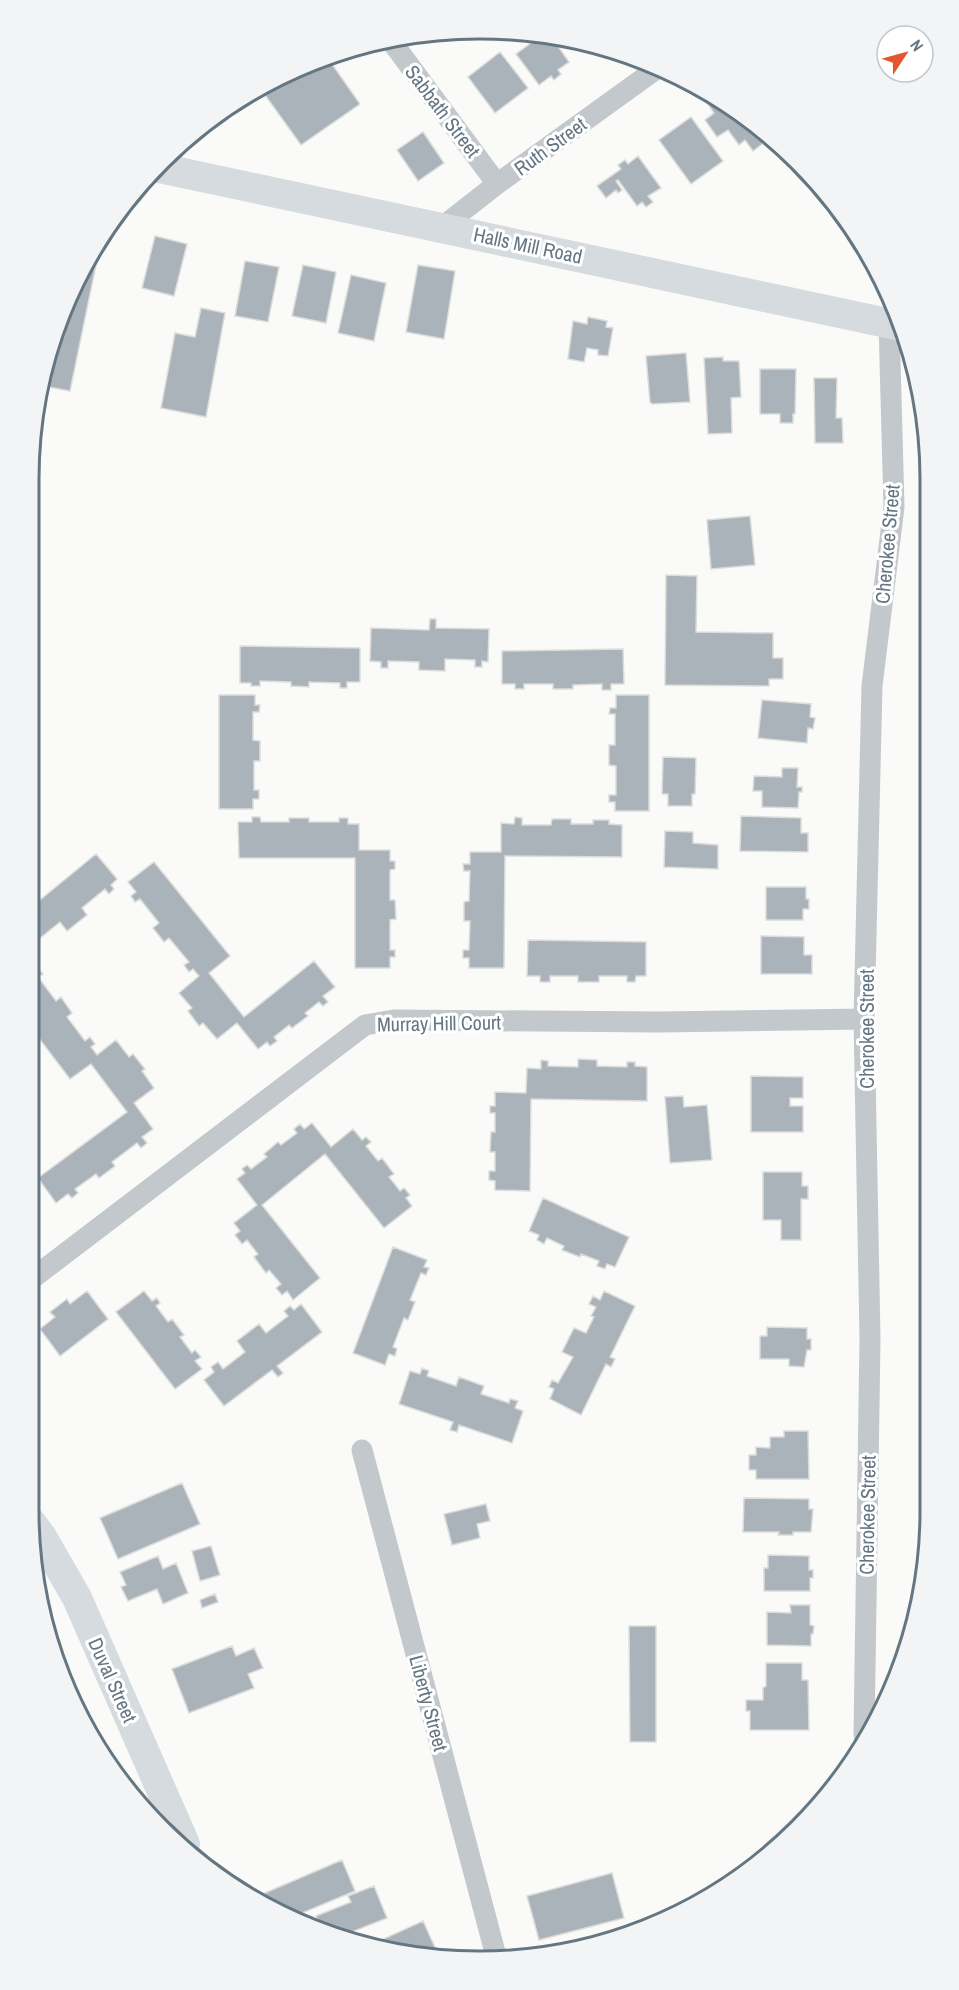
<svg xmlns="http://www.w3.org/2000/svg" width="959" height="1990" font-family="'Archivo Narrow',sans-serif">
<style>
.building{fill:#aab3b9;stroke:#dcdcda;stroke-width:1.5}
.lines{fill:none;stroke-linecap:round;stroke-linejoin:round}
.street{stroke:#c3c8cc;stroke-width:21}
.secondary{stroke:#d6dbdf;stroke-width:30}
.labels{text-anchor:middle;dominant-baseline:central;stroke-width:6;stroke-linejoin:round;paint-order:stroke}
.street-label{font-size:20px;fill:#657683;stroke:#fff}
.rim{fill:none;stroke:#657683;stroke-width:3}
</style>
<rect width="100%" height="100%" fill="#fafaf8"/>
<path class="building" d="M542,35h8l19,27 -11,8 3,4 -7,6 -3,-4 -12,9 -23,-31z
M500,52l28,36 -33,25 -27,-36z
M327,57l33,47 -59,41 -41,-57 47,-25z
M713,98l41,24 6,6 -3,3 8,11 -12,9 -8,-11 -6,5 -11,-15 -11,7 -12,-17 9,-7 -7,-10z
M691,117l32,44 -32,23 -32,-44z
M423,132l21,31 -26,18 -21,-31z
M638,156l23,32 -13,8 5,6 -7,5 -4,-5 -5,4 -19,-26 -2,1 6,9 -4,3 -2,-3 -10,8 -9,-12 24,-17 -3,-4 7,-5 3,4z
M103,231l-33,160 -31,-6 24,-78z
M155,236l32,8 -13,52 -32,-8z
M245,261l34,6 -11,55 -33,-6z
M303,265l33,7 -10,51 -34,-7z
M418,265l37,6 -11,68 -38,-7z
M351,275l35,8 -12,58 -36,-8z
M201,308l24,5 -19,104 -45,-9 14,-75 20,4z
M588,317l19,4 -1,6 7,1 -5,28 -10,-1v-5l-11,-2 -3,14 -16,-3 5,-38 14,3z
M686,353l4,49 -38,2 -2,-2 -4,-46z
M723,357v4h16l2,36 -10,1 1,35 -24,1 -4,-76z
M760,369h36l-1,45h-2v9h-13v-9h-20z
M814,378h23l-1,40h6l1,25h-28z
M923,412l4,8v9h-3z
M750,516l5,49 -44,4 -4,-49z
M666,575l31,1 -1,56 77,1v25h10v21h-14v7l-104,-1z
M430,619h6v9l53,1 -1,33 -6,-1v6h-7v-7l-30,-1v12l-26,-1v-8l-31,-1v7h-7v-6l-11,-1 1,-33 58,2z
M240,646l120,2v34h-13v6h-7v-5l-31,-1v5l-18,-1v-4l-31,-1v5h-9v-3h-11z
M623,649l1,35h-13v6h-9v-6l-29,1v4h-20v-5h-29v5h-9v-5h-13v-33z
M219,695h36v10h5l-1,7h-6v28l7,1v20h-6v29h5v9h-6v10h-34z
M616,695h33v116h-34v-9h-6v-7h7v-29l-7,-1v-20h6v-31h-6l1,-6h6z
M762,700l49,4 -1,13 5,1 -2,11 -5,-1 -1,15 -49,-5z
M663,757l33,1 -1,36h-3v12h-24v-12h-6z
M782,768h16l-1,19h5v5h-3l-1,16 -36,-1v-16h-9l1,-15 28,1z
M741,816l60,2v15h7v19l-68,-1z
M252,817h8l1,5h28v-4h20v4h30v-4h9v6h11v26h31v11h5v8l-5,1v30h5l1,19 -6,1v30h5v7h-5v11h-35v-110h-116l-1,-36h14z
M515,817l7,1v7h29l1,-6h19v5h22v-4h16v4l13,1v32l-117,-1 -1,112h-35v-10h-6v-8h6l1,-29h-6v-19l5,-1 1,-30h-6l-1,-7h7v-12h31v-29l13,1z
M665,831l28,1v11l25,2v24l-54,-2z
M96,854l21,25 -6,6 3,4 -5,5 -4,-5 -23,19 5,7 -20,16 -7,-9 -21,17 1,3 -8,7 -3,-3v-37z
M154,862l76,94 -21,17 35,44 70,-56 21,26 -12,9 5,6 -5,4 -4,-4 -14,11 3,3 -16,12 -3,-3 -15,12 3,4 -7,5 -3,-4 -9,7 -21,-26 -20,16 -14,-16 -4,3 -11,-15 4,-3 -13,-15 20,-17 -6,-7 -4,3 -5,-7 5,-3 -20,-24 -5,4 -11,-14 6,-5 -19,-24 -5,3 -4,-6 5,-4 -8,-10z
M766,887h40v12h3v10h-6v11h-37z
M761,936l43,1v18h8v19h-51z
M528,940l118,2v34h-10l-1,6h-8v-6h-28v6h-21v-6h-28v6h-10v-6h-13z
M29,967l2,4 6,-4 6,7 -5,3 18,24 5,-4 11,16 -5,4 18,24 5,-4 5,7 -4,3 6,8 19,-15 13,17 4,-3 12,15 -3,2 12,17 -20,15 19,26 -11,8 5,6 -6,5 -4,-5 -25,19 3,4 -16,12 -3,-4 -21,15 3,4 -6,5 -4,-4 -12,9 -18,-25 89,-66 -36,-48 -21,15 -41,-54z
M578,1059l19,1v6l30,1v-5h8v4l12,1v34l-116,-2 -1,92 -35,-1v-9l-6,-1v-9h6v-19h-5l1,-20h4v-19h-5v-7h5v-14l31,1 1,-25 14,1v-9l7,1v5l30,1z
M751,1076l52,1v21h-13v8h13v26h-52z
M683,1096l1,11 23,-2 5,55 -42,3 -5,-66z
M926,1107h3v12h-3z
M312,1123l19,24 22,-18 9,11 4,-3 5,5 -5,4 12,15 4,-3 12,16 -5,3 11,14 4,-3 6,7 -4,3 6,8 -28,22 -59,-74 -63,51 58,73 -27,22 -6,-9 -5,4 -6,-7 5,-4 -12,-14 -3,3 -12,-16 4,-3 -11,-14 -5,4 -7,-9 5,-4 -6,-8 23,-18 -20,-26 8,-6 -3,-4 5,-4 4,4 16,-12 -3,-3 14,-12 3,3 16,-12 -3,-4 6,-5 4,5z
M763,1172h39v14h6v13h-7v41h-20v-20h-18z
M543,1198l86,39 -14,30 -8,-3 -2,5 -8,-3 2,-5 -18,-7 -1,3 -18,-7 2,-4 -17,-8 -3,6 -7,-4 2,-5 -10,-4z
M29,1205l9,12 -9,7z
M393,1247l34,13 -3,7 5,1 -3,7 -5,-2 -11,27 5,2 -7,18 -4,-2 -11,29 4,2 -2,7 -6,-2 -4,11 -32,-12z
M87,1291l21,28 -48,37 -20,-27 15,-12 -5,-5 17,-13 3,5z
M144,1291l8,10 5,-3 3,5 -4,3 12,16 4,-3 12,16 -4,2 12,16 3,-3 6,7 -6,4 7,8 -27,20 -59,-77z
M604,1291l31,15 -25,51 5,2 -4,8 -5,-3 -25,51 -31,-16 4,-10 -5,-2 3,-7 6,3 15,-26 -11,-5 12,-24 12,5 8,-16 -3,-1 5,-9 -7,-3 4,-8 7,4z
M301,1304l21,28 -45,34 6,7 -5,4 -6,-7 -48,36 -20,-26 10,-8 -3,-5 7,-5 5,7 22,-17 -8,-11 22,-17 7,9 22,-17 -4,-5 6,-5 4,4z
M767,1327l40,1v11h4v11h-4l-3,17 -15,-1v-7h-29v-23h7z
M422,1368l7,3 -2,5 29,10 3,-9 25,9 -3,8 28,9 1,-4 8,2 -3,7 8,3 -11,32 -53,-18 -2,7 -7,-2 3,-8 -54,-18 11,-33 10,3z
M927,1393h3v12h-3z
M784,1431h24l1,48h-53v-9h-7v-15h7v-8l14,1v-11h14z
M182,1483l18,41 -82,35 -18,-41z
M744,1498l65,1v10h4l-2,23h-18v3h-15l1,-3h-36z
M486,1504l4,17 -13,3 3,14 -28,7 -8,-31z
M211,1546l9,29 -20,6 -8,-30z
M768,1555l41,1v14h4v8h-3v13h-46v-23h4z
M158,1556l5,13 13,-6 12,30 -25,11 -6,-15 -29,12 -7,-14 5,-2 -6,-13z
M215,1594l3,8 -16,6 -2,-8z
M790,1605h20v20l4,1 -1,8h-2v12l-44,-1v-33l24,1z
M629,1626h27v116h-26z
M232,1646l4,10 18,-8 9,20 -15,6 6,14 -65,25 -17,-44z
M766,1663h36v17h6l1,50h-59v-19h-4v-11h17v-12l3,-2z
M342,1860l13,31 -65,27 -18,-10 -7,-15z
M612,1873l12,45 -85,22 -12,-44z
M374,1886l13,32 -48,19 -16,-5 -7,-16 35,-14 -3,-6z
M423,1921l15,33 -47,-1 -23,-7z"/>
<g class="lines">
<path class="street" d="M389,38l108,146
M442,227l55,-43 162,-117
M29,1281l336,-256 29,-5 265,2 205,-3
M362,1450l134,506
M864,1735l6,-396 -6,-320 8,-333 22,-179 -5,-184"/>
<path class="secondary" d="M155,167l746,159
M30,1521l12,16 35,61 108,246"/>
</g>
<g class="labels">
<g class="street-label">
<text transform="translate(443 111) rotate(53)">Sabbath Street</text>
<text transform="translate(550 146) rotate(-36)">Ruth Street</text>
<text transform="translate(528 245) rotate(12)">Halls Mill Road</text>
<text transform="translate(887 544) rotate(-85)">Cherokee Street</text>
<text transform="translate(439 1023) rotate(-1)">Murray Hill Court</text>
<text transform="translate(866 1029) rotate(-90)">Cherokee Street</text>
<text transform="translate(867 1515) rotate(-89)">Cherokee Street</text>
<text transform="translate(113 1680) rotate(66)">Duval Street</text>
<text transform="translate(429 1703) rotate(75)">Liberty Street</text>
</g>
</g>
<path d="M0 0H959V1990H0ZM479 39H480A440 440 0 0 1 920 479V1511A440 440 0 0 1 480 1951H479A440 440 0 0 1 39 1511V479A440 440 0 0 1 479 39Z" fill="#f3f4f5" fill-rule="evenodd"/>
<path class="rim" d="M479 39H480A440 440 0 0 1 920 479V1511A440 440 0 0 1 480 1951H479A440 440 0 0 1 39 1511V479A440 440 0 0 1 479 39Z"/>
<g transform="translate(905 54) rotate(54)"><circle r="28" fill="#ffffff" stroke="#c1c8cd" stroke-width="1.5"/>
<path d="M0-4.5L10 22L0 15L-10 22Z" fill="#e4572e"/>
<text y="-9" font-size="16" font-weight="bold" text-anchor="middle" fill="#657683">N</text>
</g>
</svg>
